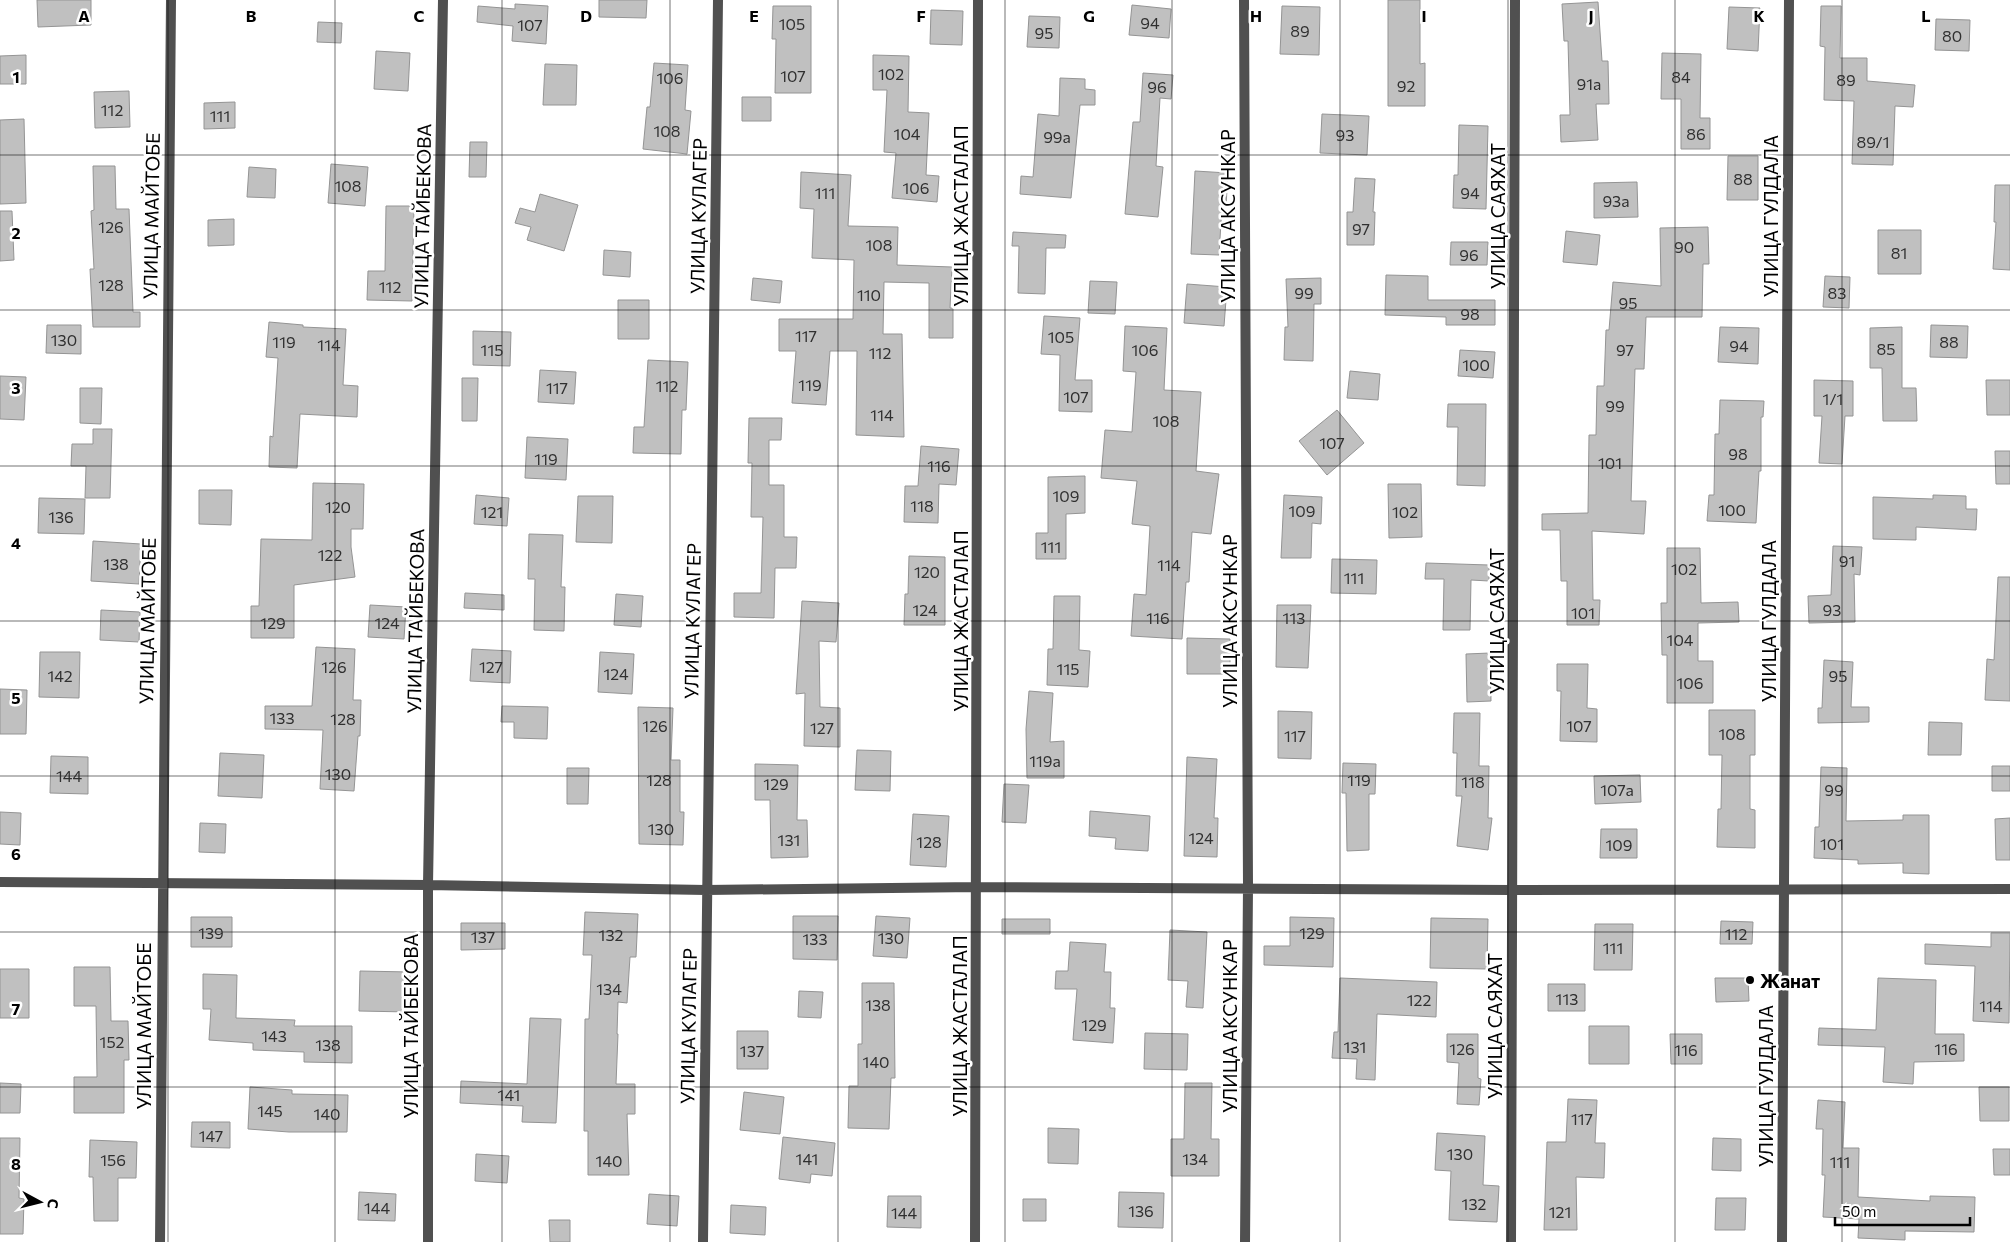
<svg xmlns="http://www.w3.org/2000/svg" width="2010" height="1242" font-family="Commissioner,sans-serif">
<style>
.building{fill:#c0c0c0;stroke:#949494}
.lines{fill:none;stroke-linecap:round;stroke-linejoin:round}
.minor{stroke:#505050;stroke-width:10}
.grid{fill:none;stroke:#000;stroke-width:1;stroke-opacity:0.55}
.poi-dot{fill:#000;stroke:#fff;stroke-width:2}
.labels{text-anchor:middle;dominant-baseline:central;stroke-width:5;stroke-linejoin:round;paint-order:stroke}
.number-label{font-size:16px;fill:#303030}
.street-label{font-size:19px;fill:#000;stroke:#fff}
.poi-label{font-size:19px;font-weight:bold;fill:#000;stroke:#fff;text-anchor:start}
.grid-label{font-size:16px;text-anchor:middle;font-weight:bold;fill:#000;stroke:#fff;stroke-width:5;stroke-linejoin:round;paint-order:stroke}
</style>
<rect width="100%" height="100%" fill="#fff"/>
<path class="building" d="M37,0h54v25l-53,2z
M599,0h48l-1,18 -47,-1z
M1388,0h32v64l5,-1v43h-37z
M1598,2l4,59h6l1,43h-13l2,36 -37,2 -1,-27h10l-2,-74h-4l-2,-37z
M515,4l33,2 -2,38 -34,-3 1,-15 -36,-4 1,-16 37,3z
M1132,5l39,4 -2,29 -40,-3z
M773,6h38v87h-36l1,-54h-4z
M1282,6l38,1 -1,48 -39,-1z
M1821,6h20l-1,52h27v23l48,4 -2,22 -18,-1 -2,59 -41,-1 2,-63 -30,-1 1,-53 -5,-1z
M1729,7l31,1 -2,43 -31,-2z
M931,10l32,1 -1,34 -32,-1z
M1029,16l31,1 -1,31 -32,-1z
M1936,19l34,1 -1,31 -34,-1z
M318,22l24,1 -1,20 -24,-1z
M376,51l34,2 -2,38 -34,-2z
M1662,53l39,1 -1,64h10v31h-29v-50h-20z
M26,55v29h-26v-28z
M873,55l36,1 -1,56 21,1 -3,62 13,1 -2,26 -45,-4 4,-45 -12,-1 3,-62h-14z
M654,63l34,2 -3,45 6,1 -4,43 -44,-5 4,-42h3z
M545,64l32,1 -1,40h-33z
M1143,73l30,2 -2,24 -11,-1 -4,68 7,1 -5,50 -33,-3 8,-92h7z
M1060,78l25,1v10l10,1v15h-15l-9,93 -51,-4 1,-18 12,1 5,-63 21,2z
M129,91l1,36 -35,1 -1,-36z
M742,97h29v24h-29z
M235,102v26l-31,1v-26z
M1322,114l47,2 -2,39 -47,-2z
M24,119l2,84 -26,1v-84z
M1459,125l29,1 -2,83 -33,-1 1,-33h4z
M470,142h17l-1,35h-17z
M1728,156h30v44h-31z
M331,164l37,3 -3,39 -37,-3z
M93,166h22l1,43h13l4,103h7v15h-47l-3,-58h4l-3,-58 3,-1z
M249,167l27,2 -1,29 -28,-1z
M1195,171l33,2 -2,33h-4l-3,49 -28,-1z
M801,172l50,3 -3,51 50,1 -1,38 55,2 -2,41h3v30h-24v-55l-45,-1 -1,52h19l2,103 -48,-2 1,-84h-27l-4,54 -34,-2 4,-52h-17v-32h74l1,-59 -42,-2 2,-49 -14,-1z
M1355,178l20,1 -2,33h2l-1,33h-27v-33h6z
M1637,182l1,35 -44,1v-35z
M1995,185h15v85l-17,-1 3,-47h-2z
M540,194l38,11 -14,46 -37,-11 4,-13 -16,-4 5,-15 15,4z
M386,206h28l-2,95 -45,-1 1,-29h17z
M0,211h12l2,49 -14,1z
M234,219v26l-26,1v-26z
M1708,227l1,37h-6l-1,53h-56l-2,52h-9l-4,132h15l-2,33 -52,-3 1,69h7l-1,25h-32v-44h-6l-1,-51h-18v-16l46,-1 1,-78h7l1,-49h7l2,-56h3l4,-48 48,4 -1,-58z
M1878,230h43v44h-43z
M1566,231l34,4 -3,30 -34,-3z
M1013,232l53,3 -1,13h-19l-1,46 -27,-1 1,-47h-7z
M1451,242h37l-1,23h-37z
M604,250l27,2 -1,25 -27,-2z
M1386,275l42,1v24h67v25h-49v-8l-61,-2z
M1825,276l25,1 -1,31 -26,-1z
M753,278l29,3 -2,22 -29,-3z
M1321,278v26h-7l-1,57 -29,-1 1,-33h3l-2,-48z
M1090,281l27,1 -2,32 -27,-1z
M1187,284l40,3 -3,39 -40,-3z
M618,300h31v39h-31z
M1044,316l36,2 -5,62h17v32l-33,-1 1,-56 -19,-1z
M269,322l34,3v2l43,2 -3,56 15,1 -1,31 -57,-3 -3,54 -28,-1 1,-31 3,1 5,-79 -12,-1z
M47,325h34v29l-35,-1z
M1931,325l37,1 -1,32 -37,-1z
M1125,326l42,2 -3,62 37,2 -5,79 23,3 -8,60 -19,-2 -3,50h-3l-4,57 -51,-3 3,-42 12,1 4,-69 -18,-2 5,-43 -36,-3 4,-48 27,2 4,-60 -13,-1z
M1720,327l39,1 -1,36 -40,-2z
M1902,327v61h14l1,33h-34l-1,-53h-12v-40z
M473,331l38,1 -1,34 -37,-1z
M1460,350l35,2 -2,26 -35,-2z
M648,360l40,2 -2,48h-4l-1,44 -48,-1 1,-26h10z
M540,370l36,2 -2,32 -36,-2z
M1350,371l30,3 -2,26 -31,-2z
M0,376l26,1 -2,43 -24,-1z
M462,378h16l-1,43h-15z
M1814,380l39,1v35h-8l-3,48 -23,-1 3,-47h-8z
M1986,380h24v35h-23z
M80,388h22l-1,36 -21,-1z
M1720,400l44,1 -1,16h-2v54h-2l-3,52 -49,-2 2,-26h5l1,-61h4z
M1448,404h38l-1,82 -28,-1 1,-58h-11z
M1337,410l27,33 -37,32 -28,-34z
M749,418h33l-1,22h-12v45h15v52h13l-1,31h-21l-1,50 -40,-1v-24h27l2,-76h-12l1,-54h-4z
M93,429h19l-2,69h-25l1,-32h-15l1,-22h21z
M527,437l41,2 -2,41 -41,-2z
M921,446l38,3 -3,36 -17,-1 -1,39 -34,-1 1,-36h13z
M1995,451h15v33h-14z
M1085,476v37l-19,1v45h-30v-26h12v-56z
M313,483l51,1 -1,45h-12v18l4,30 -61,8v53h-43v-32h8l2,-67 51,1z
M1388,484h33l1,53 -33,1z
M199,490h33l-1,35 -32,-1z
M476,495l33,3 -2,28 -33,-2z
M1284,495l38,2 -1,27 -9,-1 -1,35h-30z
M1933,495l33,1v13h11l-1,21 -60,-3v13l-43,-1v-42l60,2z
M578,496h35l-1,47 -36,-1z
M39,498l46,1 -1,35 -46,-1z
M529,534l34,1 -2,52h4l-1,44 -30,-1 1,-51h-7z
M93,541l48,3 -2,40 -48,-3z
M1833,546l29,1 -2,28 -6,-1 1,48 -46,1 -1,-27 23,-1z
M1667,548h33l1,55 37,-1 1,20 -41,1v38h15v42h-46v-48h-5l-1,-52h6z
M909,556l36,1v68h-41l1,-31h3z
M1332,559l45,1 -1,34 -45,-1z
M1426,563l63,2v16l-18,-1 -1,50h-27l1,-51h-19z
M1998,577h12v124l-25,-1 2,-41 7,1z
M465,593l39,2v15l-40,-2z
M616,594l27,2 -2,31 -27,-2z
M1054,596h26l-1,54 11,1 -2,36 -41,-2 1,-36h5z
M802,601l37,2 -3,39 -17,-1 1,66 20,1v39l-36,-1 1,-53 -9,1z
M370,605l36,2 -2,32 -36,-2z
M1277,605h34l-3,63 -32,-1z
M101,610l39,2 -1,30 -39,-2z
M1187,638l43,1v35h-43z
M316,647l39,2 -2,51h8l-1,36h-2l-4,55 -34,-2 3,-59 -58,-1v-23h47z
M472,649l39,2 -1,32 -40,-2z
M40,652h40l-1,46 -40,-1z
M600,652l34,2 -2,40 -34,-2z
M1490,653l1,48 -24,1 -1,-48z
M1824,660l29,2 -2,45h18v15l-51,1v-15h4z
M1557,664h31l-1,44 10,1v33l-37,-1 1,-50h-4z
M0,689l27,1 -1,44h-26z
M1029,691l24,2 -3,49 14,-1v37h-37l-1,-49z
M502,706l46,1 -1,32 -33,-1v-16h-13z
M638,707l35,1 -2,52h9v52h4l-1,33 -44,-1z
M1709,710h46v45h-5v54l5,1v38l-38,-1 1,-38h3l1,-54h-13z
M1278,711l34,1 -1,47 -33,-1z
M1454,713h26l-1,53h10l-1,52h4l-4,32 -31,-4 5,-50h-6l1,-43h-4z
M1929,722l33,1 -1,32h-33z
M857,750l34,1 -1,40 -35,-1z
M220,753l44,2 -2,43 -44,-2z
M51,756l37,1v37l-38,-1z
M1187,757l30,2 -3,59h4l-1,39 -33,-1z
M1343,763l33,1 -1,30h-6v56l-22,1 -1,-58h-4z
M755,764l43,1 -1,55h10l1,37 -37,1 -1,-58h-15z
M1992,766h18v25h-18z
M1821,767l26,1 -1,53 57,-1v-5h26v59l-26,-1v-10l-45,1v-4l-44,-2 1,-31h4z
M567,768h22l-1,36h-21z
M1640,775l1,27 -46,2 -1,-28z
M1004,784l25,1 -3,38 -24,-1z
M1090,811l60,5 -2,35 -33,-2 1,-11 -27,-2z
M0,812l21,1 -1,32 -20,-1z
M913,814l36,2 -3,51 -36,-2z
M2010,818v42h-14l-1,-41z
M200,823l26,1 -1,29 -26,-1z
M1601,829h36v29h-37z
M585,912l53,2 -2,43h-6l-3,46 -9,-1 -1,32h1l-2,50h19v30h-8l2,61h-41v-44h-4l1,-112h4l3,-64h-9z
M793,916h45l-1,44 -44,-1z
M876,916l34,2 -3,40 -34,-2z
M191,917h41v30h-41z
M1290,917l44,1 -1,49 -69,-2v-19h26z
M1431,918l57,1 -1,50 -57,-1z
M1002,919h48v15h-48z
M1721,921l32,1 -1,22h-32z
M461,923h44v26l-44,1z
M1595,924h38l-1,46h-38z
M1170,930l37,2 -4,76 -17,-1 2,-26 -20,-1z
M1991,933h19l-1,90 -36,-2 2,-55 -50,-2v-20l66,3z
M1070,942l36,2 -2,28h7l-1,36h5l-2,35 -40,-3 4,-51h-22l1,-18h12z
M74,967h36l1,54h17l1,39h-5v53h-50v-36h23l-1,-71h-22z
M0,969h29v49h-29z
M360,971l50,1 -1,40 -50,-1z
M203,974l34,1 -1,43 59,2 -1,6h58v37l-48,-1v-10l-51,-2v-7l-44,-3 2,-31h-8z
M1340,978l97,4 -1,35 -59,-3 -2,66 -19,-1 1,-20 -25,-1 2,-26h4z
M1715,978h33l1,23 -33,1z
M1878,978l58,2 -1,54h29v27l-50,1 -1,22 -30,-2 2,-35 -67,-2 1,-17 57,2z
M862,983h32l1,95h-4l-2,51 -41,-1 1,-42h9v-42h4z
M1548,984h37v27h-37z
M799,991l24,1 -2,26 -23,-1z
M530,1018l31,1 -5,104 -34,-1 1,-16 -63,-3 1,-22 66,3z
M1589,1026h40v38h-40z
M737,1031h31v38h-31z
M1145,1033l43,1 -1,36 -43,-1z
M1447,1034h31v44l3,1 -2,26 -22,-1 2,-41 -12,-1z
M1670,1034h32v30h-31z
M0,1083l21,1 -1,29h-20z
M1185,1083h27l-1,56h8v37h-48v-37h13z
M250,1087l42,3v4l56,1 -1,37h-58l-41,-3z
M1979,1087h30v34h-29z
M744,1092l40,5 -4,37 -40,-4z
M1568,1099l29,1 -2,43h10l-1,35 -28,-1 1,53h-33l3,-88h19z
M1818,1100l27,2 -2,46h16l-1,49 72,4v-5l45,1 -1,35 -69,-1v9l-47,-2 1,-19 -36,-2 2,-42h-3l1,-46h-7z
M192,1122h38v26l-39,-1z
M1048,1128l31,1 -1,35 -30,-1z
M1437,1133l48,3 -2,49 16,1 -2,36 -48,-2 2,-49 -16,-1z
M783,1137l52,6 -3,33 -21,-2 -1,9 -31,-4z
M0,1138h20l-1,60 5,1 -1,35h-23z
M1713,1138l28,1v32l-29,-1z
M90,1140l47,2 -1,36h-18v43h-24l-1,-44h-4z
M1993,1149h17v26h-16z
M476,1154l33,2 -2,27 -32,-2z
M359,1192l37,2 -1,27 -37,-1z
M1119,1192l45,1 -1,35 -45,-1z
M649,1194l30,2 -2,30 -30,-2z
M888,1196h33v32l-34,-1z
M1716,1198h30l-1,32h-30z
M1023,1199h23v22h-23z
M731,1205l35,2 -1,28 -35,-2z
M549,1220h21v22h-20z"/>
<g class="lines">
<path class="minor" d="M1244,0l4,887 -3,355
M0,882l428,3 278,5 271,-3 535,3 498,-1
M160,1242l11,-1242
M428,1242v-357l15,-885
M703,1242l15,-1242
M975,1242l3,-1242
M1511,1242l4,-1242
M1782,1242l7,-1242"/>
</g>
<path class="grid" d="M168,0v1242M335,0v1242M502,0v1242M670,0v1242M838,0v1242M1005,0v1242M1172,0v1242M1340,0v1242M1508,0v1242M1675,0v1242M1842,0v1242M0,155h2010M0,310h2010M0,466h2010M0,621h2010M0,776h2010M0,932h2010M0,1087h2010"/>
<circle class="poi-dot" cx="1750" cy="980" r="5"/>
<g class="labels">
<g class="number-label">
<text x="1150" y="22">94</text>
<text x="792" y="23">105</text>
<text x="530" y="24">107</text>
<text x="1300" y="30">89</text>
<text x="1044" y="32">95</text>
<text x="1952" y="35">80</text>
<text x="891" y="73">102</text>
<text x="793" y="75">107</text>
<text x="1681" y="76">84</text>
<text x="670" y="77">106</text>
<text x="1846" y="79">89</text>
<text x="1589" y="83">91а</text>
<text x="1406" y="85">92</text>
<text x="1157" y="86">96</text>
<text x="112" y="109">112</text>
<text x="220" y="115">111</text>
<text x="667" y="130">108</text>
<text x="907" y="133">104</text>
<text x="1696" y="133">86</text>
<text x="1345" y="134">93</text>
<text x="1057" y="136">99а</text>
<text x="1873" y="141">89/1</text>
<text x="1743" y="178">88</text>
<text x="348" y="185">108</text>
<text x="916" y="187">106</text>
<text x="825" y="192">111</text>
<text x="1470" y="192">94</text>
<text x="1616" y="200">93а</text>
<text x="111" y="226">126</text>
<text x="1361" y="228">97</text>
<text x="879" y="244">108</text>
<text x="1684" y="246">90</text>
<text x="1899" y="252">81</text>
<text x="1469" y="254">96</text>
<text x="111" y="284">128</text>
<text x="390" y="286">112</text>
<text x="1304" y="292">99</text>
<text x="1837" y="292">83</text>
<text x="869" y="294">110</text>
<text x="1628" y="302">95</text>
<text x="1470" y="313">98</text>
<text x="806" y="335">117</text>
<text x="1061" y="336">105</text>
<text x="64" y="339">130</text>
<text x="284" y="341">119</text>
<text x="1949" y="341">88</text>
<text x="329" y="344">114</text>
<text x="1739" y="345">94</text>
<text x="1886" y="348">85</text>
<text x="492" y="349">115</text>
<text x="1145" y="349">106</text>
<text x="1625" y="349">97</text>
<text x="880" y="352">112</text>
<text x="1476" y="364">100</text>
<text x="810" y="384">119</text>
<text x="667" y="385">112</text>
<text x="557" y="387">117</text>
<text x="1076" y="396">107</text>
<text x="1833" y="398">1/1</text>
<text x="1615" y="405">99</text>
<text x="882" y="414">114</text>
<text x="1166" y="420">108</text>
<text x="1332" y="442">107</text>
<text x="1738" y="453">98</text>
<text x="546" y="458">119</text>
<text x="1610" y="462">101</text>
<text x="939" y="465">116</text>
<text x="1066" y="495">109</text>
<text x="922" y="505">118</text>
<text x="338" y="506">120</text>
<text x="1732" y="509">100</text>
<text x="1302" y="510">109</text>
<text x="492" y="511">121</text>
<text x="1405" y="511">102</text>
<text x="61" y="516">136</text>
<text x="1051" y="546">111</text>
<text x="330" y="554">122</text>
<text x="1847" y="560">91</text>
<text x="116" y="563">138</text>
<text x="1169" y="564">114</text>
<text x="1684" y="568">102</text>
<text x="927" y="571">120</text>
<text x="1354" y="577">111</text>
<text x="925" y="609">124</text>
<text x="1832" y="609">93</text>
<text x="1583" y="612">101</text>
<text x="1158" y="617">116</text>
<text x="1294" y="617">113</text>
<text x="273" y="622">129</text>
<text x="387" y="622">124</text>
<text x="1680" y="639">104</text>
<text x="334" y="666">126</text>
<text x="491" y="666">127</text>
<text x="1068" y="668">115</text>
<text x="616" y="673">124</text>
<text x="60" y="675">142</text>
<text x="1838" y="675">95</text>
<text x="1690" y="682">106</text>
<text x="282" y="717">133</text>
<text x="343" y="718">128</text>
<text x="655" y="725">126</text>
<text x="1579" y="725">107</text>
<text x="822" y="727">127</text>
<text x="1732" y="733">108</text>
<text x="1295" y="735">117</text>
<text x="1045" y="760">119а</text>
<text x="338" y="773">130</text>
<text x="69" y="775">144</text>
<text x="659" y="779">128</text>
<text x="1359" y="779">119</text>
<text x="1473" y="781">118</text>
<text x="776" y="783">129</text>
<text x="1617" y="789">107а</text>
<text x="1834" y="789">99</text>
<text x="661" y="828">130</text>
<text x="1201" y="837">124</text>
<text x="789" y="839">131</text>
<text x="929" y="841">128</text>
<text x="1832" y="843">101</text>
<text x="1619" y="844">109</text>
<text x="211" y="932">139</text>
<text x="1312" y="932">129</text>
<text x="1736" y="933">112</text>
<text x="611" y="934">132</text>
<text x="483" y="936">137</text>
<text x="891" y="937">130</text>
<text x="815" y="938">133</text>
<text x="1613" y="947">111</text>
<text x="609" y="988">134</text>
<text x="1567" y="998">113</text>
<text x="1419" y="999">122</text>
<text x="878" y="1004">138</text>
<text x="1991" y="1005">114</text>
<text x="1094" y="1024">129</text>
<text x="274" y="1035">143</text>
<text x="112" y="1041">152</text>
<text x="328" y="1044">138</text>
<text x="1355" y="1046">131</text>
<text x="1462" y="1048">126</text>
<text x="1946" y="1048">116</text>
<text x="1686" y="1049">116</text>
<text x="752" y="1050">137</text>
<text x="876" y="1061">140</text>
<text x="509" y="1094">141</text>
<text x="270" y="1110">145</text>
<text x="327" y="1113">140</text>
<text x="1582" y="1118">117</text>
<text x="211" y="1135">147</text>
<text x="1460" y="1153">130</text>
<text x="807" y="1158">141</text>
<text x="1195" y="1158">134</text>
<text x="113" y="1159">156</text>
<text x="609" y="1160">140</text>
<text x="1840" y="1161">111</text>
<text x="1474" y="1203">132</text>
<text x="377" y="1207">144</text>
<text x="1141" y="1210">136</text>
<text x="1560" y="1211">121</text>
<text x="904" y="1212">144</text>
</g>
<g class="street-label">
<text transform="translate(151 216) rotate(-89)">УЛИЦА МАЙТОБЕ</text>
<text transform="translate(422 216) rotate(-89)">УЛИЦА ТАЙБЕКОВА</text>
<text transform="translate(698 216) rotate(-89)">УЛИЦА КУЛАГЕР</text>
<text transform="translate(960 216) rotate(-90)">УЛИЦА ЖАСТАЛАП</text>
<text transform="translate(1227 216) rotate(-90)">УЛИЦА АКСУНКАР</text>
<text transform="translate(1497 216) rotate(-90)">УЛИЦА САЯХАТ</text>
<text transform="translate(1770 216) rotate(-90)">УЛИЦА ГУЛДАЛА</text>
<text transform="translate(147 621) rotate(-89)">УЛИЦА МАЙТОБЕ</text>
<text transform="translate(415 621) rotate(-89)">УЛИЦА ТАЙБЕКОВА</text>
<text transform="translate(692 621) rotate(-89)">УЛИЦА КУЛАГЕР</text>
<text transform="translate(960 621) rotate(-90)">УЛИЦА ЖАСТАЛАП</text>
<text transform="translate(1229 621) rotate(-90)">УЛИЦА АКСУНКАР</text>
<text transform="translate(1496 621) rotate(-90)">УЛИЦА САЯХАТ</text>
<text transform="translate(1768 621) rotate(-90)">УЛИЦА ГУЛДАЛА</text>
<text transform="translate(143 1026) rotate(-90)">УЛИЦА МАЙТОБЕ</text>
<text transform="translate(410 1026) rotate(-90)">УЛИЦА ТАЙБЕКОВА</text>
<text transform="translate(688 1026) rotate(-89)">УЛИЦА КУЛАГЕР</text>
<text transform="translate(959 1026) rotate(-90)">УЛИЦА ЖАСТАЛАП</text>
<text transform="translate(1229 1026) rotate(-90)">УЛИЦА АКСУНКАР</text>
<text transform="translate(1494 1026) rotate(-90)">УЛИЦА САЯХАТ</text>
<text transform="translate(1765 1086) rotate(-90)">УЛИЦА ГУЛДАЛА</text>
</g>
<g class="poi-label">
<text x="1760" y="980">Жанат</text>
</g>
</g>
<g class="grid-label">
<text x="84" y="22">A</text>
<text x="251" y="22">B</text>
<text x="419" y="22">C</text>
<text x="586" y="22">D</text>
<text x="754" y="22">E</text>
<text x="921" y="22">F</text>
<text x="1089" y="22">G</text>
<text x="1256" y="22">H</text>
<text x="1424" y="22">I</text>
<text x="1591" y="22">J</text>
<text x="1759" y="22">K</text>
<text x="1926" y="22">L</text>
<text x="16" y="83">1</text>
<text x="16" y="239">2</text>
<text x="16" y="394">3</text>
<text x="16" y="549">4</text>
<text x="16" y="704">5</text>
<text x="16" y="860">6</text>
<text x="16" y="1015">7</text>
<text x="16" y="1170">8</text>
</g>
<g transform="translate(40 1202) rotate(97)" stroke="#ffffff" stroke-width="4" paint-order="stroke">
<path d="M0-4L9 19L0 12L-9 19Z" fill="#000000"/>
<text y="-8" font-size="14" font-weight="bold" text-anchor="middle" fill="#000000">С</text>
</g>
<path d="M1835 1217v8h135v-8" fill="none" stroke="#000000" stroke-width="2.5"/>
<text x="1842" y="1217" font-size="15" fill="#000000" stroke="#ffffff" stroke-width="4" paint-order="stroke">50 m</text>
</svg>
